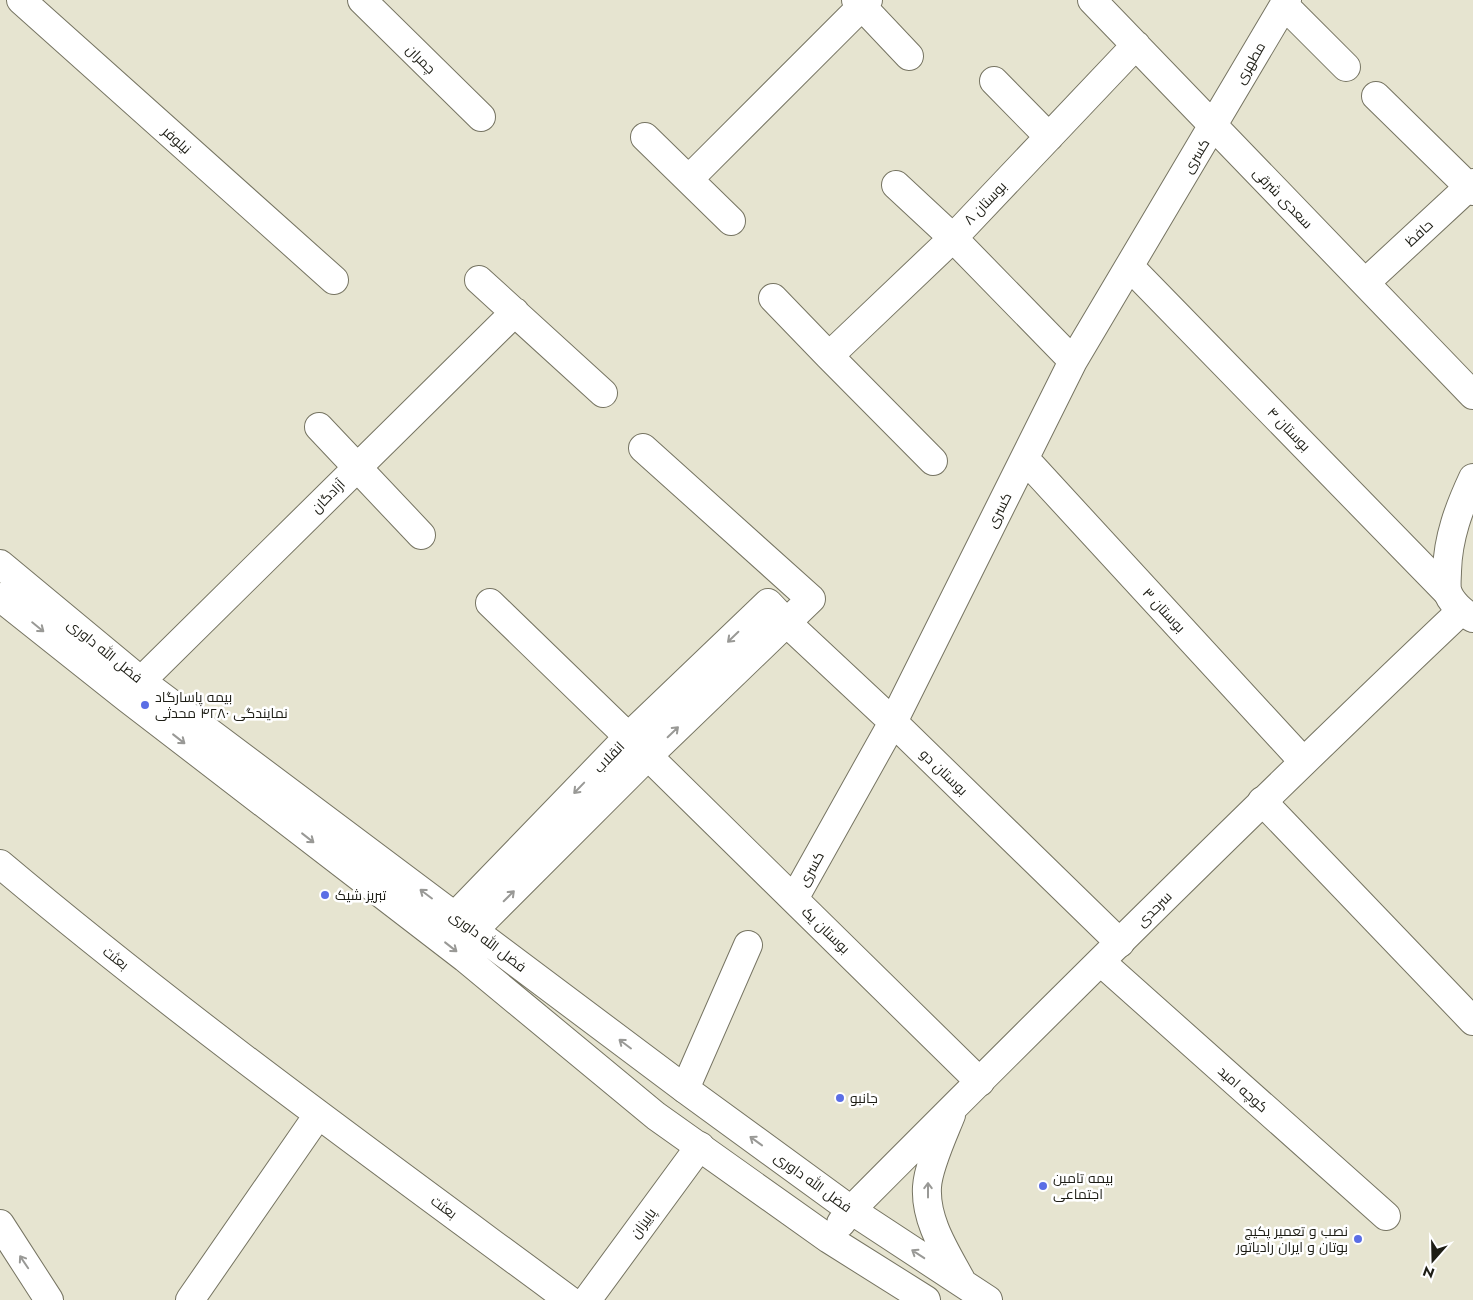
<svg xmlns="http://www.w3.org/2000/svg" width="1473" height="1300" font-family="Jost,Cairo,sans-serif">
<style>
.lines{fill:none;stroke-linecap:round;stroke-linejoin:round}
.minor-casing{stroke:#767462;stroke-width:30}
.major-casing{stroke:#767462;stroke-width:30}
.minor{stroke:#fff;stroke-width:28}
.major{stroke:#fff;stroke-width:28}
.oneway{stroke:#999996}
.poi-dot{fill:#5b6ee5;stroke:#fff;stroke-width:2}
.labels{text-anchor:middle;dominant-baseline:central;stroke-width:5;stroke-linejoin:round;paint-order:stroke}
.street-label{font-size:14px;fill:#1d1d15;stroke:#fff}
.poi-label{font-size:14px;fill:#1d1d15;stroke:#fff;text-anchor:start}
</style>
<rect width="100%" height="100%" fill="#e6e4d0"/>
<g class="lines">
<g class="minor-casing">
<path id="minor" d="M21,0l313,280
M362,0l119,117
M856,0l53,56
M1092,0l381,395
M1284,5l62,62
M994,81l55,56
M1376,96l97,95
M645,137l86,84
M689,179l179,-179
M896,185l57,53 120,123
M1130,267l317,325
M479,280l124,113
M1365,283l108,-100
M773,298l56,58 104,105
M829,356l124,-118 183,-193
M319,427l102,108
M1025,459l278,302
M490,603l158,153 332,326
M141,681l374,-369
M1262,801l211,220
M0,864c183,154 377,294 569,436
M794,899l99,-177 180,-361 214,-361
M455,916l173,-179 140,-134 19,20 106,99 227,221
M474,930l174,-174 163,-157 -168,-151
M1101,962l285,254
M685,1089l63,-144
M190,1300l128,-185
M587,1300l113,-154"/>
</g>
<g class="major-casing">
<path id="major" d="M1473,478c-14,30 -25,59 -26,93 0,6 -1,13 0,19 3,12 16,23 26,28
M0,564l141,117 544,408 166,121 137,90
M0,597l127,101 338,260 191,158 173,123 97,61
M951,1115c-8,20 -23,52 -24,72 -2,34 19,65 34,93
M841,1223l10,-13c201,-202 403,-403 610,-599
M0,1224l49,76"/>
</g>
<use href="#minor" class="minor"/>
<use href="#major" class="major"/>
</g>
<defs><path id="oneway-shaft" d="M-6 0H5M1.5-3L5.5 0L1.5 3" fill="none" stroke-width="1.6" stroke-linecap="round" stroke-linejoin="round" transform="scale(1.25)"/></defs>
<g class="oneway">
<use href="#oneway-shaft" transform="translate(38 627) rotate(39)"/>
<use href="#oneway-shaft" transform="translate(733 637) rotate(136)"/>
<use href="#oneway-shaft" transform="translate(673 732) rotate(-44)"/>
<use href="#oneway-shaft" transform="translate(179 739) rotate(38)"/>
<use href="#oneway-shaft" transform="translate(579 788) rotate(134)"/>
<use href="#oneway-shaft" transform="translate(308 838) rotate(38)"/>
<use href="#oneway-shaft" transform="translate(426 894) rotate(-143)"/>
<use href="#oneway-shaft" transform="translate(509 896) rotate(-45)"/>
<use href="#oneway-shaft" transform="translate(451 947) rotate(38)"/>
<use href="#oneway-shaft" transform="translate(625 1044) rotate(-143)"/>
<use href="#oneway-shaft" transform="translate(756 1141) rotate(-144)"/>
<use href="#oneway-shaft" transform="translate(928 1190) rotate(-90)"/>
<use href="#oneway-shaft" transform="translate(918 1254) rotate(-147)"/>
<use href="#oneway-shaft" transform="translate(24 1262) rotate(-124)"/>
</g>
<g class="poi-dot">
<circle cx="145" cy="705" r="5"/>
<circle cx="325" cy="895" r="5"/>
<circle cx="840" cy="1098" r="5"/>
<circle cx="1043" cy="1186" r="5"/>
<circle cx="1358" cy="1239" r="5"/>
</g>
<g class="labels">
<g class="street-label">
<text transform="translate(421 59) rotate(45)">چمران</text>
<text transform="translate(1250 63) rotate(-60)">مطهری</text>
<text transform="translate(177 140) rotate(42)">نیلوفر</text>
<text transform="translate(1196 156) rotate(-59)">کسری</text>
<text transform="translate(1283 198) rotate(46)">سعدی شرقی</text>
<text transform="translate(985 203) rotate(-46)">بوستان ۸</text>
<text transform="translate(1419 233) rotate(-43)">حافظ</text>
<text transform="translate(1289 429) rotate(46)">بوستان ۴</text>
<text transform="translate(328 496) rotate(-45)">آزادگان</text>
<text transform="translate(999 510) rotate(-63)">کسری</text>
<text transform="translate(1164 610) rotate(47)">بوستان ۳</text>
<text transform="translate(105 651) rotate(39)">فضل الله داوری</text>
<text transform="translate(609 757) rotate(-46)">انقلاب</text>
<text transform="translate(944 772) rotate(44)">بوستان دو</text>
<text transform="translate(811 869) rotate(-61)">کسری</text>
<text transform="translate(1154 909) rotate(-45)">سرحدی</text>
<text transform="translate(826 930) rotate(44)">بوستان یک</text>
<text transform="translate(488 941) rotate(37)">فضل الله داوری</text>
<text transform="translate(116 958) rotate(38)">بعثت</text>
<text transform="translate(1243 1089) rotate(42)">کوچه امید</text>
<text transform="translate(813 1182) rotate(36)">فضل الله داوری</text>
<text transform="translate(444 1207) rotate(36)">بعثت</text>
<text transform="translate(643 1223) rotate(-54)">پاییزان</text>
</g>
<g class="poi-label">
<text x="155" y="697">بیمه پاسارگاد<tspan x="155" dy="16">نمایندگی ۴۲۸۰ محدثی</tspan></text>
<text x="335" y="895">تبریز شیک</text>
<text x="850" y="1098">جانبو</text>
<text x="1053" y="1178">بیمه تامین<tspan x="1053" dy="16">اجتماعی</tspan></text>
<text x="1348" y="1231" text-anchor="end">نصب و تعمیر پکیج<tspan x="1348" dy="16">بوتان و ایران رادیاتور</tspan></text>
</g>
</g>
<g transform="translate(1433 1260) rotate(200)" stroke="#ffffff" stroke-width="4" paint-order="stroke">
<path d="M0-4L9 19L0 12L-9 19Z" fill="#1d1d15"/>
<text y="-8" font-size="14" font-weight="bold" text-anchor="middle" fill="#1d1d15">N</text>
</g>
</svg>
